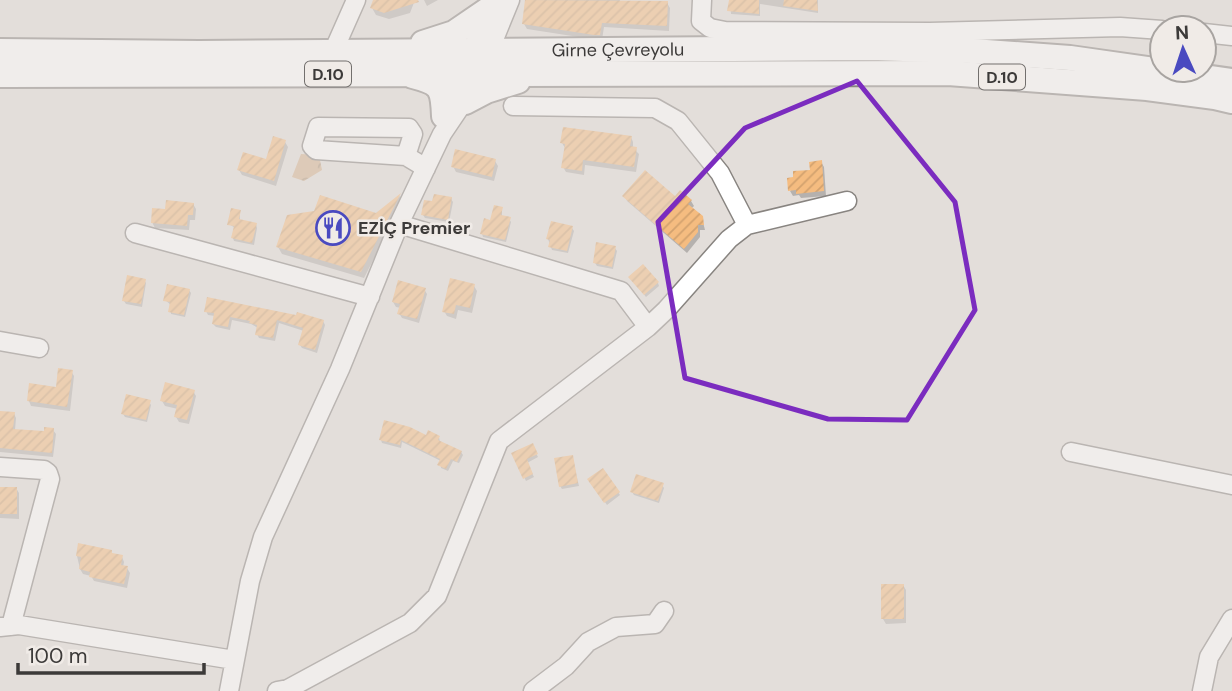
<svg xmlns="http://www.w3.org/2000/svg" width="1232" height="691" font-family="'DM Sans',sans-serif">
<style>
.forest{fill:url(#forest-crowns)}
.shadow{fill:#0003}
.building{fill:url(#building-hatch)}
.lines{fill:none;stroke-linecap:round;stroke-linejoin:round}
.minor-casing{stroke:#888480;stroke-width:21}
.highway-casing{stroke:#888480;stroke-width:28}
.minor{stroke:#fff;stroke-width:18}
.highway{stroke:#fff;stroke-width:24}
.marked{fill:none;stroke:#7b2cbf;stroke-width:5;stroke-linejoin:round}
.labels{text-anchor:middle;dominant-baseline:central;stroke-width:5;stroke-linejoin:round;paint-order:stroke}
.shield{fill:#f0ebe7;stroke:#726f6d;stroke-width:2}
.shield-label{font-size:16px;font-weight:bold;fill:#3c3a39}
.street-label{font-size:18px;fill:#3c3a39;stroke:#f0ebe7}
.poi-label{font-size:18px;font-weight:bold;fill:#3c3a39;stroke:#f0ebe7;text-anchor:start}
</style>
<defs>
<pattern id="forest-crowns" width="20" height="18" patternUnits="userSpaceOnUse" patternTransform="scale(1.75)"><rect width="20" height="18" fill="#d5b28e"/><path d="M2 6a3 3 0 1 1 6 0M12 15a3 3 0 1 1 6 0" fill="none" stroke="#ae9275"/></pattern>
<pattern id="building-hatch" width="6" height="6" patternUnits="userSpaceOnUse" patternTransform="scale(1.75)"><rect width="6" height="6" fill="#f5bc80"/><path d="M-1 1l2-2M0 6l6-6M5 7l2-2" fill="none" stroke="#d3a26f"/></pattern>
</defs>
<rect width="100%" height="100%" fill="#e3deda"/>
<path class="forest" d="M301,154l18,1 3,15 -18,11 -12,-4z"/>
<path class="shadow" d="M375,0h40l-5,13 -21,6 -13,-4 -4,-7z
M424,0h14l-11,6z
M527,0h93l-1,3h48l3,5 -1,23 -65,-4 -2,13h-4l-71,-11 -3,-5z
M730,0h88v13l-58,-9v12l-29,-2z
M631,137l2,5v6l6,6 -3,18 -51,-7 -1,10 -18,-3 -3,-5 2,-19 -3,-5z
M285,142l3,5 -12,39 -34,-11 -3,-5 28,-9z
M495,161l3,5 -4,15 -38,-9 -3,-6z
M821,162l3,5 2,29 -25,2 -2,-3 -6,1 -3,-5z
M400,196l3,5 -39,77 -82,-24 -4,-7 98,-32z
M625,196l66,5 3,5 -3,3 11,9 3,12h-5v7l-13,16 -60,-52z
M451,199l2,3 -4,20 -24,-4 -2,-3 11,-12z
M193,204l3,5 -1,11h-5l-1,10 -34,-2 -3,-6 15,-11z
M502,209v8l7,2 2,3 -5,20 -23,-5 -1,-3z
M240,212v9l16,4 1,3 -3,17 -20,-4 -1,-3 2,-10 -6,-4z
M572,228l2,3 -6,22 -16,-3 -4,-11z
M615,248l2,3 -4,18 -16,-3 -2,-3z
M144,280l2,3 -4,24 -16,-3 -2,-3z
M632,280l26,3 1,3 -13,11z
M474,286l3,5 -5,22 -14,-3 -2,9 -9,-3 -3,-5z
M424,289l3,5 -8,29 -17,-5 -3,-5 2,-5 -5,-1 -3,-5z
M189,290l2,3 -6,24 -14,-3v-9l-6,-5z
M206,311l117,10 2,4 -8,28 -15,-5 -2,-3 4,-14 -25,-8 -4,18 -16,-3 -2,-4 1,-6 -7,-4 -19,-4 -2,10 -14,-3 -3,-3 2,-8 -7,-1z
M71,371l3,5 -4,35 -39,-5 -2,-5 28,-12z
M193,391l3,5 -7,28 -10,-2 -3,-5 2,-8 -13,-3 -3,-5z
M149,402l2,3 -4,17 -22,-5 -2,-3z
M0,412l14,2 2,4 -1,12 30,3 8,-3 3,4 -3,23 -53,-5z
M439,437l1,5 21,10 2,3 -4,8 -6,-2 -5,10 -7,-3v-7l-39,-19 -1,6 -19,-5 -1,-3z
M532,445l6,12 -11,6 7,14 -8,4 -13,-27z
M572,457l7,29 -17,3 -2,-3z
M602,470l18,25 -13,10 -18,-26z
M662,485l2,3 -5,15 -25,-8 -2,-3z
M16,488l3,5v26l-19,-1v-29z
M111,551l2,4 9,2 2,5 -1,5 4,1 3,5 -3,15 -33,-7 -3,-5 -8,-2 -3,-5 -3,-13z
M903,585l3,5v33l-20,1 -3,-5z"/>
<path class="building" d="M373,0h45l1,2 -35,11 -14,-5z
M525,0l143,1 -1,25 -65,-3 -2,12h-6l-72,-11z
M729,0h30v14l-32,-3z
M784,0h33l1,11 -35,-5z
M563,127l69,9 -2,10 7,1 -3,20 -51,-7 -1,11 -21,-3 4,-24 -5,-1z
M273,136l13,4 -12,41 -37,-11 6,-18 23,7z
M455,149l41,10 -4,18 -41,-10z
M822,160l2,31 -28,3v-4l-8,1 -1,-13 6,-1v-6l17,-1 -1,-8z
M645,170l30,26 5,-6 12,10 -4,4 15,12 1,9h-6v7l-14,17 -62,-53z
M401,193l-40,79 -85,-25 11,-32 27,-4 6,-16 56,18z
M434,194l18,3 -4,23 -27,-5 3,-15 8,1z
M166,200l28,3 -1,12h-5l-1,11 -36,-3 1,-15 13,1z
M494,205l9,2 -2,8 10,2 -6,23 -25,-6 4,-16 6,2z
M231,208l10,2 -2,9 18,4 -5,20 -21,-5 3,-12 -7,-1z
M551,221l22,5 -6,25 -19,-4 2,-7 -4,-1z
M596,242l20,4 -4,21 -19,-4z
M643,264l16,18 -15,13 -16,-18z
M127,275l19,4 -5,25 -19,-3z
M450,278l25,6 -5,24 -14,-3 -2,9 -12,-2z
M398,280l28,8 -9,31 -20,-5 3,-10 -8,-2z
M167,284l23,5 -6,26 -16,-3 2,-10 -7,-1z
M207,297l89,18 1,-3 27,8 -9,30 -17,-5 5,-17 -26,-8 -4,18 -18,-3 2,-10 -8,-2 1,-2 -20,-4 -2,10 -16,-3 2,-11 -10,-1z
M58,368l15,2 -6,37 -40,-6 2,-18 27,4z
M165,382l30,8 -8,30 -13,-3 3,-12 -17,-4z
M126,394l25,6 -5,20 -25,-6z
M0,411l15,1 -2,17 31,2v-4l10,1 -2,25 -52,-5z
M384,420l26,7 16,8 2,-5 12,6 -2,4 24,11 -5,11 -6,-3 -5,10 -9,-4 3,-6 -39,-19 -1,5 -21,-5z
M533,443l5,11 -11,5 6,15 -10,5 -12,-26z
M573,455l5,28 -19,4 -5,-29z
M603,468l17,24 -16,11 -17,-24z
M636,474l28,9 -6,18 -28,-9z
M0,487h17v27h-17z
M78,543l34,7v3l11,2 -2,10 7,1 -4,18 -35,-7 1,-5 -11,-3 2,-12 -5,-1z
M881,584h23v35h-23z"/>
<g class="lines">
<g class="minor-casing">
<path id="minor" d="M702,0l-1,21 9,7 15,3 205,1 190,-5 42,3
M1204,33l28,3
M333,52l23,-52
M486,59l24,-59
M513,106l142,2 23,13 42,52 27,52
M445,114l26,-63 19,-40
M406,156l7,-22 -4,-6 -91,-1 -6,19 4,4 90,6 20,12
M399,224l222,67 27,36
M135,233l235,64
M0,341l39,7
M1071,452l161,33
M0,467l44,3 4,3 2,6 -39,147
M0,627l19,-2 215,35
M229,691l21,-110 13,-44 77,-168 59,-145 43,-90 27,-40
M277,691l11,-2 122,-66 27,-27 62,-155 149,-114 18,-17 63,-71 18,-14 100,-24
M533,691l33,-25 22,-24 28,-15 39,-3 9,-13
M1202,691l7,-34 23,-38"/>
</g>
<g class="highway-casing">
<g id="highway">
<path d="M423,43l31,-10 38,-26"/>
<path id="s1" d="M0,51l199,2 671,-5 102,3 98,7 162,23"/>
<path d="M0,75l948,-2 199,15 68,9 17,4"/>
<path d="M413,76c28,7 30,12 31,40"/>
<path d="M465,102l21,-11 32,-10"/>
</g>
</g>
<use href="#minor" class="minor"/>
<use href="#highway" class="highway"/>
</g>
<path d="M0 0H1232V691H0ZM857,81l98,121 20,108 -68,110 -79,-1 -143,-41 -27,-156 87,-94z" fill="#e3deda" fill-opacity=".55" fill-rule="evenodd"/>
<path class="marked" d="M857,81l98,121 20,108 -68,110 -79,-1 -143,-41 -27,-156 87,-94z"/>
<defs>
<g id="restaurant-ring" transform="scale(1.75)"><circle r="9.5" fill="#f0ebe7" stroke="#4a4ac0" stroke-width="1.5"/><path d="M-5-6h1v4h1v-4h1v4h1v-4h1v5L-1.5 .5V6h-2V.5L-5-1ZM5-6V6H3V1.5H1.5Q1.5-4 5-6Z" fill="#4a4ac0"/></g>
</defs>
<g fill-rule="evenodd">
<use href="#restaurant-ring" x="333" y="228"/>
</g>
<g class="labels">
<g class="shield">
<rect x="305" y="61.5" width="46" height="25" rx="5"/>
<rect x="979" y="64.5" width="46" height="25" rx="5"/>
</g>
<g class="shield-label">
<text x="328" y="74">D.10</text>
<text x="1002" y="77">D.10</text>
</g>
<g class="street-label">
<text stroke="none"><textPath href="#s1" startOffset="618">Girne Çevreyolu</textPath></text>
</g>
<g class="poi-label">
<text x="358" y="228">EZİÇ Premier</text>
</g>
</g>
<g transform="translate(1183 49) rotate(357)"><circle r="33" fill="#f0ebe7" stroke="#a8a4a1" stroke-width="2"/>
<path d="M0-5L12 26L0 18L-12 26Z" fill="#4a4ac0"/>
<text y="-10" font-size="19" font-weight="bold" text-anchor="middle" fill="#3c3a39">N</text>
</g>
<path d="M18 663v10h186v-10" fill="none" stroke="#3c3a39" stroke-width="3.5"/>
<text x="28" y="663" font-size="21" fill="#3c3a39" stroke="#f0ebe7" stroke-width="5" paint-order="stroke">100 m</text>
</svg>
